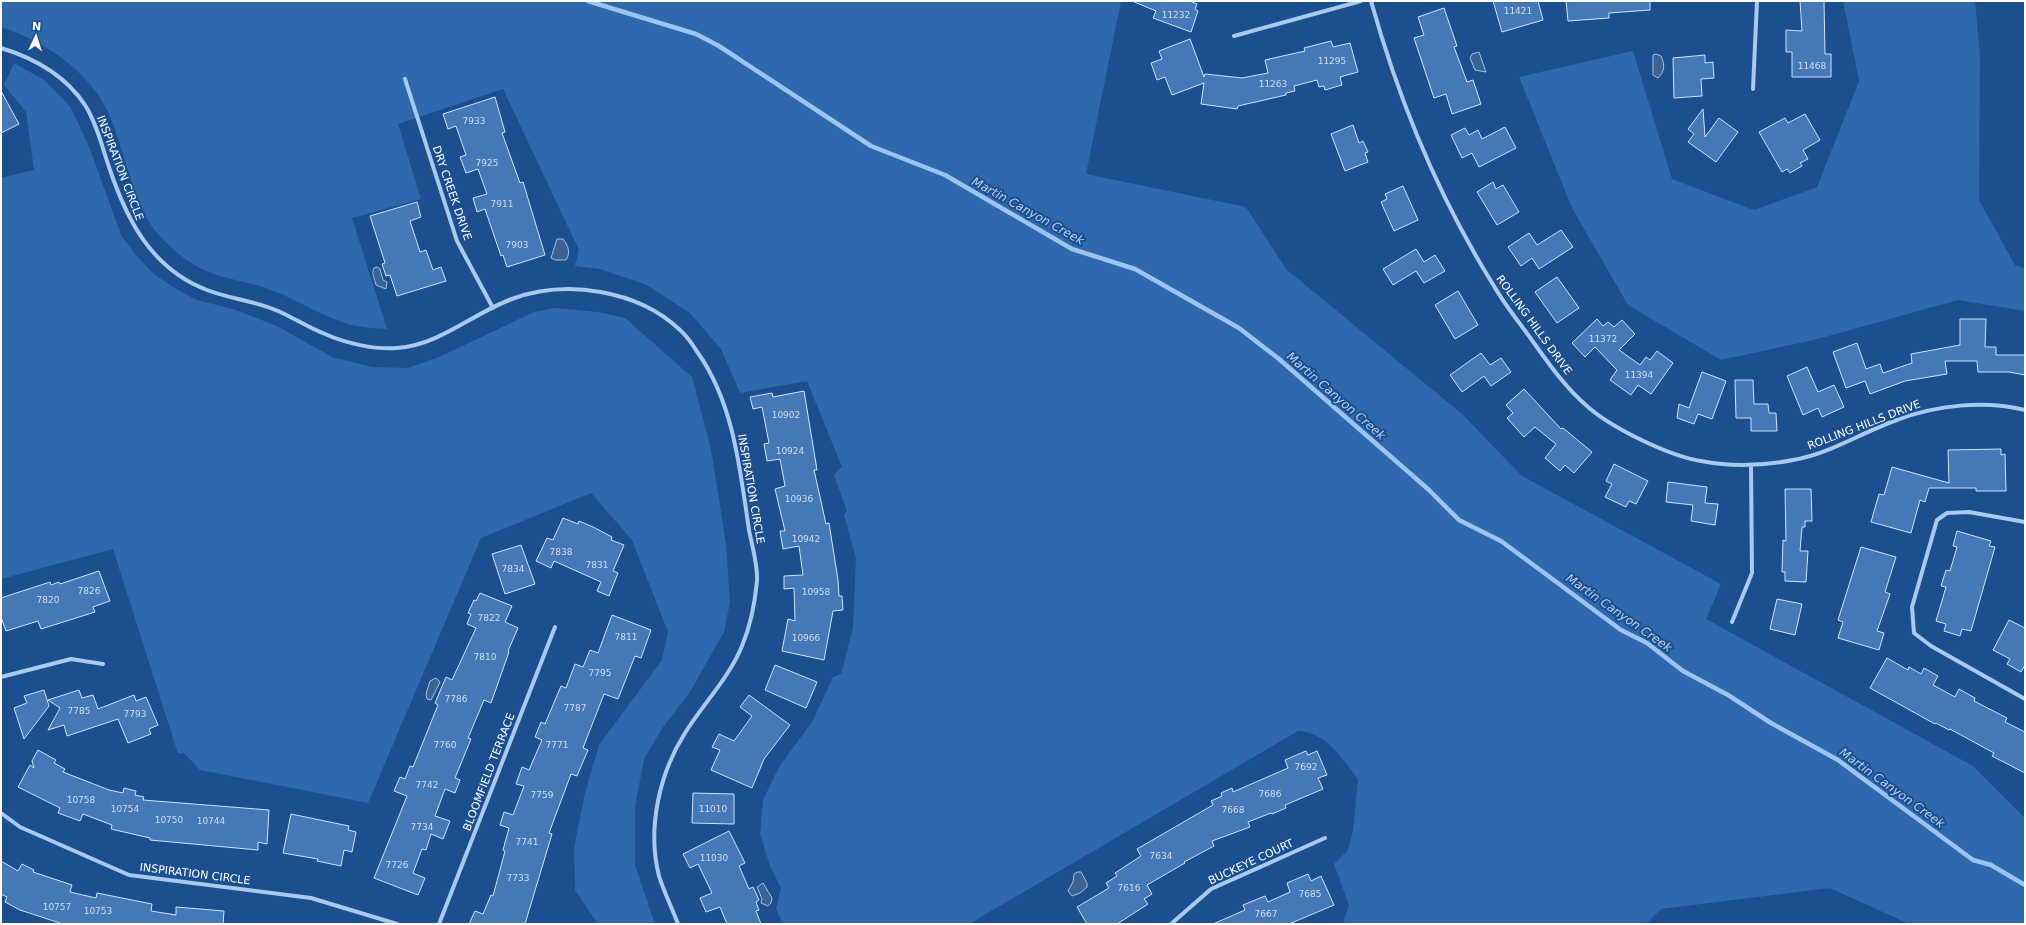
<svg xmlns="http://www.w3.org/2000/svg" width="2026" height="925" font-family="'DejaVu Sans',sans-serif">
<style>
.green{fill:#2e69ad}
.water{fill:#3c6290;stroke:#9cc4f0}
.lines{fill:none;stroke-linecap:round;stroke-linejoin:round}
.stream{stroke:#9cc4f0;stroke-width:4.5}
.building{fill:#4478b7;stroke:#cfe3fa}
.street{stroke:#a9c9ee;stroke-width:4}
.labels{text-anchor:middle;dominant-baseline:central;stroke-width:4;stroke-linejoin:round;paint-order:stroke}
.number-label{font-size:9px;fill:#d0dded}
.street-label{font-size:11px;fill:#fff;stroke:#1b4f8f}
.water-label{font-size:12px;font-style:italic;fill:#b5d3f5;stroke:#1b4f8f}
</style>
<rect width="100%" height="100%" fill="#1b4f8f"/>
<path class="green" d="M1,1h1120l-35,173 160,33 40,62 176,145 60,62 199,108 -15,35 267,147 52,52v106h-116l-79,-36 -169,21 -15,15h-303l6,-19 -15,-41 14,-14 5,-19 5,-52c-16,-21 -32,-47 -60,-48l-329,193h-186l-7,-15 5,-21 -11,-22 -10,-32 3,-34 16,-33 33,-45 21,-45 8,-3 12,-46 3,-70 -12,-43 3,-4 -13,-36 8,-8 -35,-86 -67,12 -19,-44 -31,-36 -45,-29 -45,-15 -25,-3 4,-16 -76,-161 -105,35 23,75 -69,19 35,111c-10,-1 -20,-1 -30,-3 -31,-6 -59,-27 -89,-37 -21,-8 -46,-10 -66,-20 -16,-7 -39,-27 -49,-41 -21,-33 -28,-73 -42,-109 -18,-46 -65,-77 -110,-92z
M1843,1h132l5,55 -1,144 36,65 10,4v42l-67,-11 -144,40 -93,20 -93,-55 -56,-97 -53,-131 114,-26 39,128 82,31 63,-23 42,-106z
M14,63l32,18 25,27 19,41 31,86 15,20 18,19 22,15 21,11 36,9 44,17 55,31 40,10 35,1 30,-10 97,-46 21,-4 43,4 27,6 67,59 19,72 15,95 4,58 -6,30 -34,60 -29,38 -17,29 -9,48v58l20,59h-57l-23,-34 -1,-43 11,-54 14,-48 63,-85 6,-28 -36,-92 -41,-47 -110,45 -113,265 -168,-33 -16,-17 -6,1 -65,-205 -112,30v-401l33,-8 -8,-58 -22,-27z"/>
<path class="water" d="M1479,52l7,20 -11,-2 -5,-12 2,-4z
M1656,54l5,2c4,9 4,15 -3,22l-5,-3v-20z
M557,239h6c5,6 8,14 3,21h-11l-4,-2z
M377,267l3,2 3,11 4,2 -1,7 -10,-4c-1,-6 -5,-11 -2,-17z
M436,678l4,4 -9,18 -4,-1 -1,-5 4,-13z
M1077,872h4l6,11v4l-7,6 -8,3 -4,-5 5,-9 1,-8z
M763,883l9,15 -1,5 -3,3 -7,-3 1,-4 -5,-12z"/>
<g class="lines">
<path class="stream" d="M588,1l108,33 23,12 152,100 74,29 127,74 63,20 104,59 40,31 150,131 30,30 42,21 120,89 26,13 36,28 45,24 43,28 67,37 135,100 18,5 34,20"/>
</g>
<path class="building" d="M1132,1h58l7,3 -2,5 3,2 -7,21 -38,-14 3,-7z
M1493,1h45l5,19 -41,12z
M1566,1h84v9l-41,3v5l-41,3z
M1800,1h24l1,53h6v23h-39v-25h-6v-22l16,1z
M1444,8l13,38 -3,1 13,35 6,-2 8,24 -29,10 -6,-20 -12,4 -20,-60 10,-3 -6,-18z
M1190,39l14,38 1,-3 37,4 26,-5 -3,-13 40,-9 -1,-3 27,-7 2,6 17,-4 8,29 -18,5 2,8 -17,5 -1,-4 -5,1 -2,-7 -23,6 1,5 -9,2v2l-48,11 -1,3 -36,-5 3,-21 -32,12 -7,-18 -8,3 -6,-17 11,-4 -3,-8z
M1705,55v8l8,-1 1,16 -13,1 1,17 -28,2 -1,-40z
M1,91l18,33 -18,9z
M495,97l10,35 -3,1 18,50 3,-1 22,73 -38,12 -4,-12 -2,1 -16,-47 -8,3 -4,-14 14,-4 -9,-25 -12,4 -6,-16 6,-2 -10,-29 -8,3 -5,-15z
M1703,109l2,28 14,-19 19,14 -22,30 -28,-20 6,-8 -6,-5z
M1805,114l15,26 -17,10 5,9 -8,4 2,3 -12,7 -3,-4 -5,3 -23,-40 26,-14 3,5z
M1353,125l6,18 4,-2 5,11 -3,1 3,9 -23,9 -14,-37z
M1505,127l11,21 -37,19 -7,-14 -10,5 -11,-23 14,-7 4,7 9,-5 4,9z
M1493,182l3,7 7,-4 16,27 -22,13 -20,-33z
M1403,186l15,34 -24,11 -13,-29 6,-3 -2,-5z
M417,202l4,15 -11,4 10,31 6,-2 7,20 8,-3 5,14 -49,15 -7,-21 -4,1 -4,-12 3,-1 -15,-47z
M1561,230l12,17 -34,22 -7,-11 -11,8 -13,-19 21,-14 8,12z
M1416,249l8,13 11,-7 10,16 -21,12 -8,-12 -23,14 -10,-16z
M1557,277l22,31 -22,15 -22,-31z
M1458,291l20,34 -23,14 -20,-34z
M1597,319l6,7 5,-4 6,5 8,-7 13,14 -16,16 21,15 6,-8 4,3 7,-9 16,12 -22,31 -13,-9 -7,10 -21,-15 7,-10 -22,-23 -10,10 -13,-14z
M1960,319h26l-1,28h11v8h29v20l-16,-3h-31l-1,-11h-32l2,13 -42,7 -35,13 -5,-13 -19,7 -13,-36 24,-9 9,26 14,-5 3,9 29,-10 -1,-9 49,-9z
M1481,353l9,12 11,-7 10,14 -20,14 -7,-10 -22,16 -12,-17z
M1807,367l11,25 16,-7 10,22 -22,10 -4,-9 -15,7 -16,-39z
M1702,372l24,9 -14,38 -14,-5 -4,10 -17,-6 2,-14 10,4z
M1735,380h18l1,24h14l1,9h7l1,18h-26v-13h-15z
M1524,389l37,40 2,-1 29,24 -18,21 -9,-8 -5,6 -15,-13 11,-14 -21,-17 -11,10 -17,-19 6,-5 -7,-8z
M804,391l13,79h-3l12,54 3,-1 9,57 1,16h3l1,14 -10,1 -9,49 -42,-9 6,-32 7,2 -1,-33 -10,1v-13l19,-1 -4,-29 -16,3 -3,-18h5l-10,-42 10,-3 -5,-27 -13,2 -3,-17 5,-1 -7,-36 -9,2 -3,-12 22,-4 1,4z
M2001,449v6l4,-1 1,37h-30v-3h-47l-4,14 -5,-2 -9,33 -40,-11 8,-28 5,1 8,-28 57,16 -1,-33z
M1614,464l34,17 -12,23 -7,-3 -3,6 -21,-10 7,-13 -6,-3z
M1668,482l39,5 -2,16 13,1 -3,21 -24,-4 2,-16 -27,-3z
M1785,489h26l1,32h-7v6h-3l-2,24h8l-2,31 -21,-1v-9h-3l1,-32 3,1z
M563,518l15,6 1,-3 14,6 19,10 -1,3 13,5 -11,26 5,2 -9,23 -12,-5 4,-9 -47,-21 -3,7 -15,-7 11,-23 6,2z
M1957,531l34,10 -2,5 6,1 -24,84 -9,-2 -2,7 -16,-5 2,-7 -10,-3 10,-34 -5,-1 5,-16 4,1 7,-24 -4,-1z
M521,545l14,39 -30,10 -13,-40z
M1861,547l35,10 -11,35 5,2 -13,37 7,2 -5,17 -41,-12 5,-16 -5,-2z
M99,571l11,30 -17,6 2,5 -54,17 -3,-8 -32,10 -5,-14v-19l49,-16 1,3 8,-3 1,2z
M480,593l32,13 -7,16 13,6 -10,23 1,1 -18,51 -7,-3 -16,38 3,1 -16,39 5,2 -5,13 -10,-4 -10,27 15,5 -7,18 -12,-5 -5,16 -4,-1 -9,24 12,5 -7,17 -44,-17 33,-82 -13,-5 6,-14 5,2 5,-13 3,1 25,-62 -3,-2 11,-26 6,3 24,-52 -9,-4 4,-10 -3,-1 6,-13 2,1z
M1777,599l25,5 -7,31 -25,-6z
M612,615l39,15 -10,28 -6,-2 -17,43 -14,-5 -21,54 5,2 -11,26 -6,-2 -22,59 3,1 -27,90h-56l6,-13 8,3 8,-19 2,1 12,-45 -2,-1 6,-22 -9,-3 4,-13 9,3 11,-29 -8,-2 6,-17 7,3 13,-30 -7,-3 6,-15 4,2 16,-38 5,2 9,-24 8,3 7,-17 8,3z
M2009,620l16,8v37l-4,7 -14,-8 3,-5 -17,-9z
M1887,658l21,12 1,-3 12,7 3,-6 14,8 -5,9 22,12 4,-8 16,9 -1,3 33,17 -2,4 20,10v41l-33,-17 2,-3 -44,-24 -1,1 -13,-7 -1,1 -65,-36z
M775,665l42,17 -11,26 -41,-18z
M44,690l5,16 -25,33 -10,-31 13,-5 -3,-7z
M79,690l3,8 11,-3 5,14 36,-14 2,6 10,-4 12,28 -9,4 2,5 -23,9 -10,-24 -51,17 -3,-11 -16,5 12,-22 -12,-8z
M749,695l41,30 -26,34 -12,29 -41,-18 9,-20 -8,-3 7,-13 15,7 18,-25 -12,-9z
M38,750l18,10 -2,3 11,6 -2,3 46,18 14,3 1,-5 12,3 -1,4 9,2 -1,3 126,10 -2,34 -9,-2v8l-108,-10v-2l-39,-9 1,-4 -29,-11 -3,7 -22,-8 2,-5 -42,-21 12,-22 4,3 -2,-7z
M1306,751l2,4 9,-4 10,24 -9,3 5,11 -38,16 1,3 -14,6 -1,-1 -23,9 2,5 -38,14 2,5 -30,16 1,1 -38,22 5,9 -8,5 4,5 -31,20h-30l-10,-17 32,-19 -3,-5 11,-7 -2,-3 26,-17 -4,-7 76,-44 -2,-4 11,-5 -1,-3 11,-5 1,4 55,-24 -3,-8z
M693,793l41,1v30l-42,-1z
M291,814l58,12 -1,4 8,2 -4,20 -8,-2 -3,16 -24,-5 1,-2 -35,-6z
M729,831l16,32 -6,3 10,23 4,-2 6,13 -3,2 3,8 -3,1 5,13h-34l-7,-17 -14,5 -6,-14 12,-5 -14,-29 -8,4 -7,-14z
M1,861l17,10 4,-7 12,6 -1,2 39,13 -2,7 26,6 1,-5 55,11 -1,7 25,4v-8l48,4 -1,13h-160l-43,-14 -15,-8 2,-5 -6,-3z
M1308,874l3,7 10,-5 13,29 -45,19h-76l32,-14 -2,-5 22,-9 3,6 22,-10 -3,-9z"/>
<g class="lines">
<path class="street" d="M1371,1c28,100 68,197 123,285 9,16 21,31 32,46 19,26 37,54 62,75 24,21 81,49 113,54 30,6 61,5 92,-1 37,-6 69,-28 104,-40 39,-15 87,-20 128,-10
M1234,36l127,-35
M1,48c33,10 64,27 84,57 12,19 17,42 24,62 18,54 43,102 98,123 23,9 49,11 71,21 16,7 31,17 47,23 20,9 50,16 72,14 43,-3 76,-35 115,-49 54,-20 126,-9 168,31 7,6 13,15 18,23 36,51 42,117 51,177 3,16 9,35 8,51 -2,21 -7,46 -15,65 -13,32 -39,58 -57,87 -26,41 -38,96 -26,143 5,16 13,32 19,48
M405,79l52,162 36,67
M1753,89l4,-88
M2025,522l-56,-10 -22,1 -10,7 -25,87 2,26 17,13 94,53
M1732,622l20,-49 -1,-107
M1,677l70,-18 32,5
M1,813l19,14 109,48 182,23 86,26
M439,924l116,-297
M1171,924l40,-35 114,-51"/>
</g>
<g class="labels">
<g class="number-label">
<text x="1518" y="11">11421</text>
<text x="1176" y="15">11232</text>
<text x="1332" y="61">11295</text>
<text x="1812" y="66">11468</text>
<text x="1273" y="84">11263</text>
<text x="474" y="121">7933</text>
<text x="487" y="163">7925</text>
<text x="502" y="204">7911</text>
<text x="517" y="245">7903</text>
<text x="1603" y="339">11372</text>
<text x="1639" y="375">11394</text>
<text x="786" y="415">10902</text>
<text x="790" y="451">10924</text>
<text x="799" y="499">10936</text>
<text x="806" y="539">10942</text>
<text x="561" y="552">7838</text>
<text x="597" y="565">7831</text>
<text x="513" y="569">7834</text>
<text x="89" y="591">7826</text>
<text x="816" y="592">10958</text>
<text x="48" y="600">7820</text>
<text x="489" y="618">7822</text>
<text x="626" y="637">7811</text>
<text x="806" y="638">10966</text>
<text x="485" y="657">7810</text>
<text x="600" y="673">7795</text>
<text x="456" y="699">7786</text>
<text x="575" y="708">7787</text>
<text x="79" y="711">7785</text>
<text x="135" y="714">7793</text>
<text x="445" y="745">7760</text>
<text x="557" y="745">7771</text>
<text x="1306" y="767">7692</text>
<text x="427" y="785">7742</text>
<text x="1270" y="794">7686</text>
<text x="542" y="795">7759</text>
<text x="81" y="800">10758</text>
<text x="125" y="809">10754</text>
<text x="713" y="809">11010</text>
<text x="1233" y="810">7668</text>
<text x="169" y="820">10750</text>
<text x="211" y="821">10744</text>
<text x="422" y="827">7734</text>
<text x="527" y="842">7741</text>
<text x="1161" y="856">7634</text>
<text x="714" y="858">11030</text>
<text x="397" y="865">7726</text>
<text x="518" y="878">7733</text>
<text x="1129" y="888">7616</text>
<text x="1310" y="894">7685</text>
<text x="57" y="907">10757</text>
<text x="98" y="911">10753</text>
<text x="1266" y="914">7667</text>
</g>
<g class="street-label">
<text transform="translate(120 168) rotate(69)">INSPIRATION CIRCLE</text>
<text transform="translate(452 193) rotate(71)">DRY CREEK DRIVE</text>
<text transform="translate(1534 325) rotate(54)">ROLLING HILLS DRIVE</text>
<text transform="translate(1864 425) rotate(-21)">ROLLING HILLS DRIVE</text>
<text transform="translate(751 489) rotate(80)">INSPIRATION CIRCLE</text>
<text transform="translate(489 772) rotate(-69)">BLOOMFIELD TERRACE</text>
<text transform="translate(1251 862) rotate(-25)">BUCKEYE COURT</text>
<text transform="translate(195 874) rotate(7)">INSPIRATION CIRCLE</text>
</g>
<g class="water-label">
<text transform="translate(1028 211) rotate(29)">Martin Canyon Creek</text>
<text transform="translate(1336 396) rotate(41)">Martin Canyon Creek</text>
<text transform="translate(1619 613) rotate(35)">Martin Canyon Creek</text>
<text transform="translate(1892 788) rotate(36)">Martin Canyon Creek</text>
</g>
</g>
<rect width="2026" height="925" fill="none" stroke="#ffffff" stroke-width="4"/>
<g transform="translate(36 36) rotate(4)" stroke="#1b4f8f" stroke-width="3" paint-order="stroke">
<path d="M0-3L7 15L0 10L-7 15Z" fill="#ffffff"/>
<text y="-6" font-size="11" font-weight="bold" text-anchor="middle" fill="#ffffff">N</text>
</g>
</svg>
